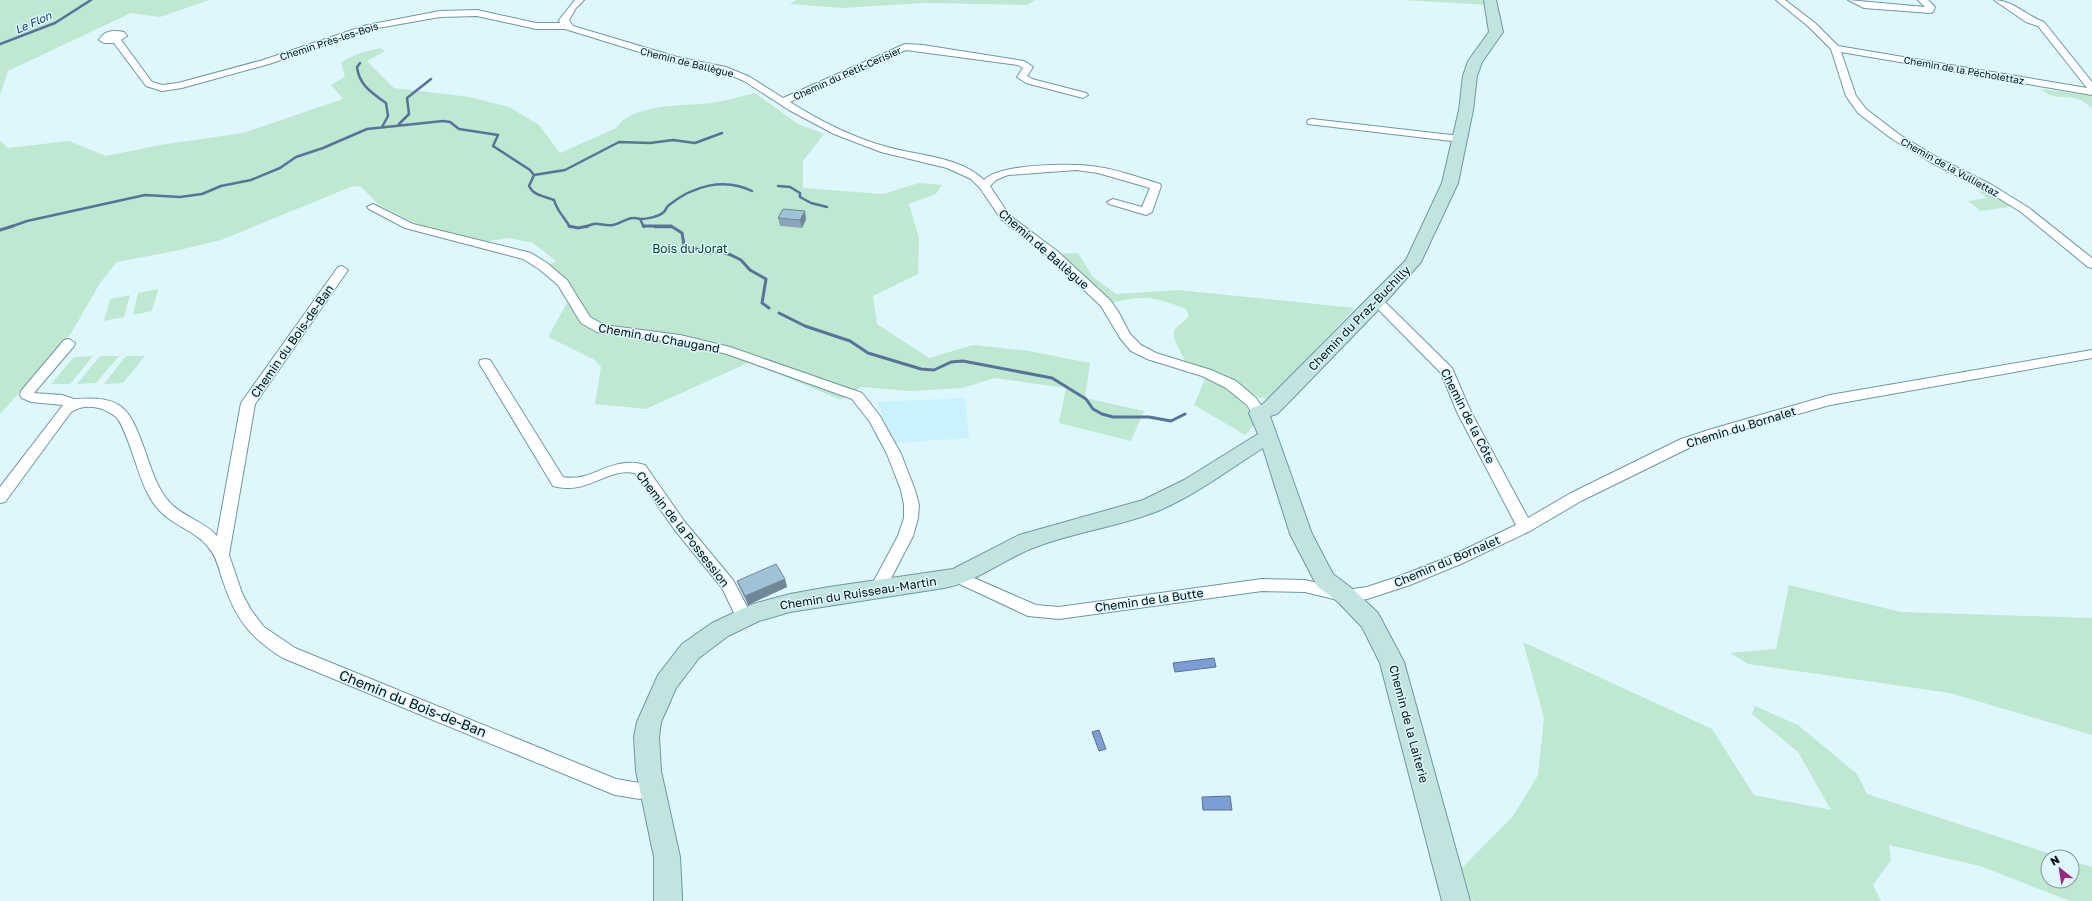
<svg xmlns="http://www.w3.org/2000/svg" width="2092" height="901" font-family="'Golos Text',sans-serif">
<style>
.built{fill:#c8f3fc}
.green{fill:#bee9d0}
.water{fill:#7d9dd6;stroke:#58729b}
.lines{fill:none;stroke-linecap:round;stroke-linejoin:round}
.stream-far1{stroke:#58729b;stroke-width:2.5}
.stream{stroke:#58729b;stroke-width:3}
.street-casing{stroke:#6e98a0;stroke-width:2}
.secondary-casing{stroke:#6e98a0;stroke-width:2}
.street{fill:#fff;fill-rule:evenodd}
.secondary{fill:#c1e4e0;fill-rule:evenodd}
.wall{fill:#8aa7b9}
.shaded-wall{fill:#708896}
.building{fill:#a0c2d7;stroke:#708896}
.labels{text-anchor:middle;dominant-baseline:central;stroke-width:3;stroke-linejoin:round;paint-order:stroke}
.far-street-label{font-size:10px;fill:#010f12;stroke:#ddf7fc}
.far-water-label{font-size:11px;font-style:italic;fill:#15387b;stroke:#ddf7fc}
.park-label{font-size:12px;fill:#003e25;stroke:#ddf7fc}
.street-label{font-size:12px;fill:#010f12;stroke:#ddf7fc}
.near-street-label{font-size:14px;fill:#010f12;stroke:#ddf7fc}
</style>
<rect width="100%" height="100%" fill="#ddf7fc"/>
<path class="built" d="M965,398l4,40 -75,5 -17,-41z"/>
<path class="green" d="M0,0h209l-49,17 -29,-4 -123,58 -8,24z
M796,0h239l-8,5 -102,-2 -84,5 -51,-4z
M1403,0h85l1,5z
M380,48l5,3 -18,10 27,27 76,9 39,10 30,18 21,28 56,-25c16,-25 69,-22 96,-25 14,-2 29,-7 43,-10l43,31 26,10 -21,27v27l80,6 36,-11 23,2 -6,9 -27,10 10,34 -1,36 -45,22 4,28 52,34 44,-13 56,6 61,12 -5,35 59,13 -13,30 -72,-18 7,-35 -71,-10 -33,10 -52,3 -49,-4 -20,13 -91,-38 -104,47 -51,-5 6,-37 -6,-7 -47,-23 23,-41 -28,-27 13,-8 -23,-18 -24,-5 -26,4 -50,-12 -18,-7 -36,-18 -18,-18 -8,-1 -132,54 -46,11 -58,11 -17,21 -27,47 -10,14 -63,70v-273l8,7 61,-7 37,15 54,-11 83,-12 100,-34 -12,-14 14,-8 -4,-15 16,-8z
M2041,89l51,6v13c-4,-2 -9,-8 -14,-9 -12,-4 -25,2 -37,-10z
M1988,190l28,16 -35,5 -13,-10 19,-3 -8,-6z
M1078,253l15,24 23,17 62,-4 177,18 -86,90h-10l-18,-13 -55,-22 -12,-24v-9l15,-14 -3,-7c-29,-11 -43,-15 -73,-6l-53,-49z
M158,289l-6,22 -19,4 5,-22z
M130,295l-6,22 -20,4 6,-22z
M93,356l-23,28h-19l23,-27z
M100,356h19l-23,27 -19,1z
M126,356h19l-22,27 -19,1z
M1206,377c19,12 45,24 48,48l-9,10 -51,-30z
M1789,585l112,27 191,6v117l-142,-42 -202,-29 -18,-11 46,-4z
M1523,642l189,87 42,66 77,15 -33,-58 -46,-38 3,-8 43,19 59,49 10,20 193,63h-12v24h24v-20l20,6v34h-22l-90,-35 -91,-21 2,15 -18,25 8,16h-407l-11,-3 -5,-26 55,-56 25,-41 6,-57z"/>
<path class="water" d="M1214,658l2,9 -41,5 -2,-9z
M1099,730l7,19 -7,2 -7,-19z
M1230,796l2,14h-29l-1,-13z"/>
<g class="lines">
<path class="stream-far1" d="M0,44l55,-21 36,-23
M360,63l-3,4c2,18 15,26 29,36l2,13 -6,11
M399,124l10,-10 -2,-16 24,-19
M534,175l31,-5 54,-28 31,1 23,-3 22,3 27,-10
M778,186l12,1 10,6v4l11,6 16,4
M640,219c7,0 18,-2 24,-7 2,-2 2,-5 5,-7 24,-19 55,-28 83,-14
M10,227l17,-6 118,-26 35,2 22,-3 19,-8 30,-6 29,-12 16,-11 27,-9 44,-19 76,-8 7,1 9,7 39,6 -5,11 37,24 4,5 -5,11c5,10 15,10 25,14 3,11 10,17 16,27
M586,227c12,-7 16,0 27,-2 10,-2 16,-10 27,-6l4,8
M655,227h17"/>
<path class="stream" d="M569,226l9,2 10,-2
M643,226h28l11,7 2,12 24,8 13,-1 10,3 10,5 9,10 16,9 -4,24 7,5
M0,230l13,-4
M779,313l26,13 45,15 18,12 53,16 13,1 17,-8 12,-1 89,17 34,21 7,10 9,5 11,3h36l22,4 14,-7"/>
<g class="street-casing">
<path id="street" d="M575,0h9l-8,8 -7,12 4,6 104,31 49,10 24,10 33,21 122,-54 18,1 101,16 9,6 -6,9 5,3 54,14 2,2 -5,3 -57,-15 -9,-6 6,-9 -5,-3 -112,-15 -116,52c30,19 62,35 97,45 31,9 72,9 97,33 17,-17 90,-17 114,-13 21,3 42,11 62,17l1,2 -9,26 -6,3 -37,-11 -2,-2 6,-3 29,8 8,-19 -52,-15 -22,-3 -68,5 -12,5 -6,6 19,29 48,36 53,49 8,11 12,23 11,11 15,8 55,17 25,11 20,17 10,15 -2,3h-10l-7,-11 -21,-17 -24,-12 -55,-17 -16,-8 -11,-13 -19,-32 -53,-50 -47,-37 -21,-31 -9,-9 -24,-11 -66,-16 -47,-18 -45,-24 -45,-29 -23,-10 -49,-9 -107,-33h-29l-59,-13 -37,1 -68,12 -103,35 -87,24 -20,3 -16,-5 -32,-43h-10l-5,-3c5,-10 15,-10 25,-8l3,4 -6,4 31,42 10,3 16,-2 85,-23 104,-35 73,-14 37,-1 59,13h24l-1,-3z
M1776,0h9l30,23 23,23 249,42 -49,-62 -12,-4 -32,-22c18,0 33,16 50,22l48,60v13l-251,-43 15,44 10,13 34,26 40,24 52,26 37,23 63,50v10l-4,-1 -67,-55 -37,-23 -52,-26 -40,-24 -34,-26 -12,-17 -15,-47 -22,-22z
M1848,0l77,7 -7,-7h10l7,7 -2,5 -3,1 -66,-5z
M1312,119l148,17 5,3 -5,3 -152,-18 -1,-2 1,-2z
M373,204l40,20 118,29 16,10 20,17 23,37 14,8 76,10 50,12 132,46 18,23 21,38 14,36 4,15 -1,13 -5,18 -30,58 -6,2 -6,-2 -2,-4 29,-54 6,-18v-13l-3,-15 -14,-36 -17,-32 -18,-23 -125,-45 -47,-11 -83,-11 -16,-9 -23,-38 -19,-16 -16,-10 -118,-31 -36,-19 -2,-2z
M342,266l6,4 -93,134 -26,151 13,38 9,17 13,17 31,21 321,131 24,4 12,-3 6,2 3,6 -3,6 -18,5 -25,-4 -332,-137c-33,-20 -48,-40 -60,-77 -4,-11 -6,-24 -14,-33 -12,-16 -32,-21 -46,-34 -7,-6 -12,-14 -16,-22 -9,-17 -21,-66 -31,-75 -13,-11 -31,-14 -45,-5l-66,90 -5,1v-16l63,-82 -32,-3 -9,-4 -2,-3 1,-4 43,-51 5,-1 6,4 -1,3 -40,47c9,1 19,1 28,2 4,1 10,4 14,4 46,-3 53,8 68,49 6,17 11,35 22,50 13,18 37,22 51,38l24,-133 97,-136z
M1377,297l4,1 71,70 19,44 57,106 43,-25 110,-54 34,-11 115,-33 262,-45v8l-262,47 -106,30 -33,12 -110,54 -51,30 -67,32 -53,22 -43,14 -21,3 -41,-10 -43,-1 -203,28 -31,-3 -75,-35 -3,-4 3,-4 5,-2 78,34 23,2 203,-28 43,1 41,10 21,-3 33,-11 53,-21 63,-30 -59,-113 -16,-39 -68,-69 -2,-3 2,-3z
M485,359l5,1 73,117c30,6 47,-22 82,-12l39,56 49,59 19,36 -2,5 -6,2 -6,-2 -16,-33 -48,-59 -39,-56c-28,-6 -48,23 -82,13l-74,-123 1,-3z"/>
</g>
<g class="secondary-casing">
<path id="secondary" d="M1484,0h12l7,32 -21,30 -5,14 -4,34 -15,73 -37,79 -38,43 -93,96 -13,13 -7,2 42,118 21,40 21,16 24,23 26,49 66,239h-28l-62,-238 -18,-36 -24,-25 -21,-16 -27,-52 -27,-86c-35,22 -67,47 -105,63 -40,16 -85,21 -125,37 -31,12 -56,34 -89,40l-154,24 -31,9 -31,15 -29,22 -23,30 -15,34 -2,15 2,34 19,86 2,39v5h-28v-44l-18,-86 -2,-34 3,-15 21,-47 24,-31 30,-21 41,-19 37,-10 39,-7 124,-18 66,-34 124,-35 41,-20 74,-46 -9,-21 3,-5 11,-4 143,-144 36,-77 17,-73 4,-34 5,-15 21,-29z"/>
</g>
<use href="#street" class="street"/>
<use href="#secondary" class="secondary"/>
</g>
<path class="wall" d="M778,218l28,1 -4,9 -22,-2z
M785,579l2,8 -39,18 -8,-16 -3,-8z"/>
<path class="shaded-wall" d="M805,211l1,8 -4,9 -2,-8z
M785,579l2,8 -39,18 -3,-9z"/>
<path class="building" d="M783,209l22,2 -5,9 -22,-2z
M776,564l9,15 -40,17 -8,-15z"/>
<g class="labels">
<g class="far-street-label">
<text transform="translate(329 41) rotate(-18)">Chemin Près-les-Bois</text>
<text transform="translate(687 62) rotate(14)">Chemin de Ballègue</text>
<text transform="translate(1964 70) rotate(10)">Chemin de la Pécholettaz</text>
<text transform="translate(847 73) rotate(-24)">Chemin du Petit-Cerisier</text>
<text transform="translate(1950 167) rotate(29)">Chemin de la Vulliettaz</text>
</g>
<g class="far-water-label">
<text transform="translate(33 22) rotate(-24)">Le Flon</text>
</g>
<g class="park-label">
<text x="690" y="248">Bois du Jorat</text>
</g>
<g class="street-label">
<text transform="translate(1044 249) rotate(41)">Chemin de Ballègue</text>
<text transform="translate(1359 318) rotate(-46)">Chemin du Praz-Buchilly</text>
<text transform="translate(659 338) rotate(10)">Chemin du Chaugand</text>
<text transform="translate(292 341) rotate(-55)">Chemin du Bois-de-Ban</text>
<text transform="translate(1468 416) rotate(63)">Chemin de la Côte</text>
<text transform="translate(1741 427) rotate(-17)">Chemin du Bornalet</text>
<text transform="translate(683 529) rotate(52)">Chemin de la Possession</text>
<text transform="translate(1447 561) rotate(-23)">Chemin du Bornalet</text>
<text transform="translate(858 593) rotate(-9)">Chemin du Ruisseau-Martin</text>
<text transform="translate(1149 600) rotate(-8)">Chemin de la Butte</text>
<text transform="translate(1409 724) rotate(75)">Chemin de la Laiterie</text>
</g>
<g class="near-street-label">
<text transform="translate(413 703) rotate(22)">Chemin du Bois-de-Ban</text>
</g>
</g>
<g transform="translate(2060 869) rotate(330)"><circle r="19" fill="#ddf7fc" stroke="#859a9e"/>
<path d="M0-3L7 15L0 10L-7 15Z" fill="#9b2580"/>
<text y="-6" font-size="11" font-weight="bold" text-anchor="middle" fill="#010f12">N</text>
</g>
</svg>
